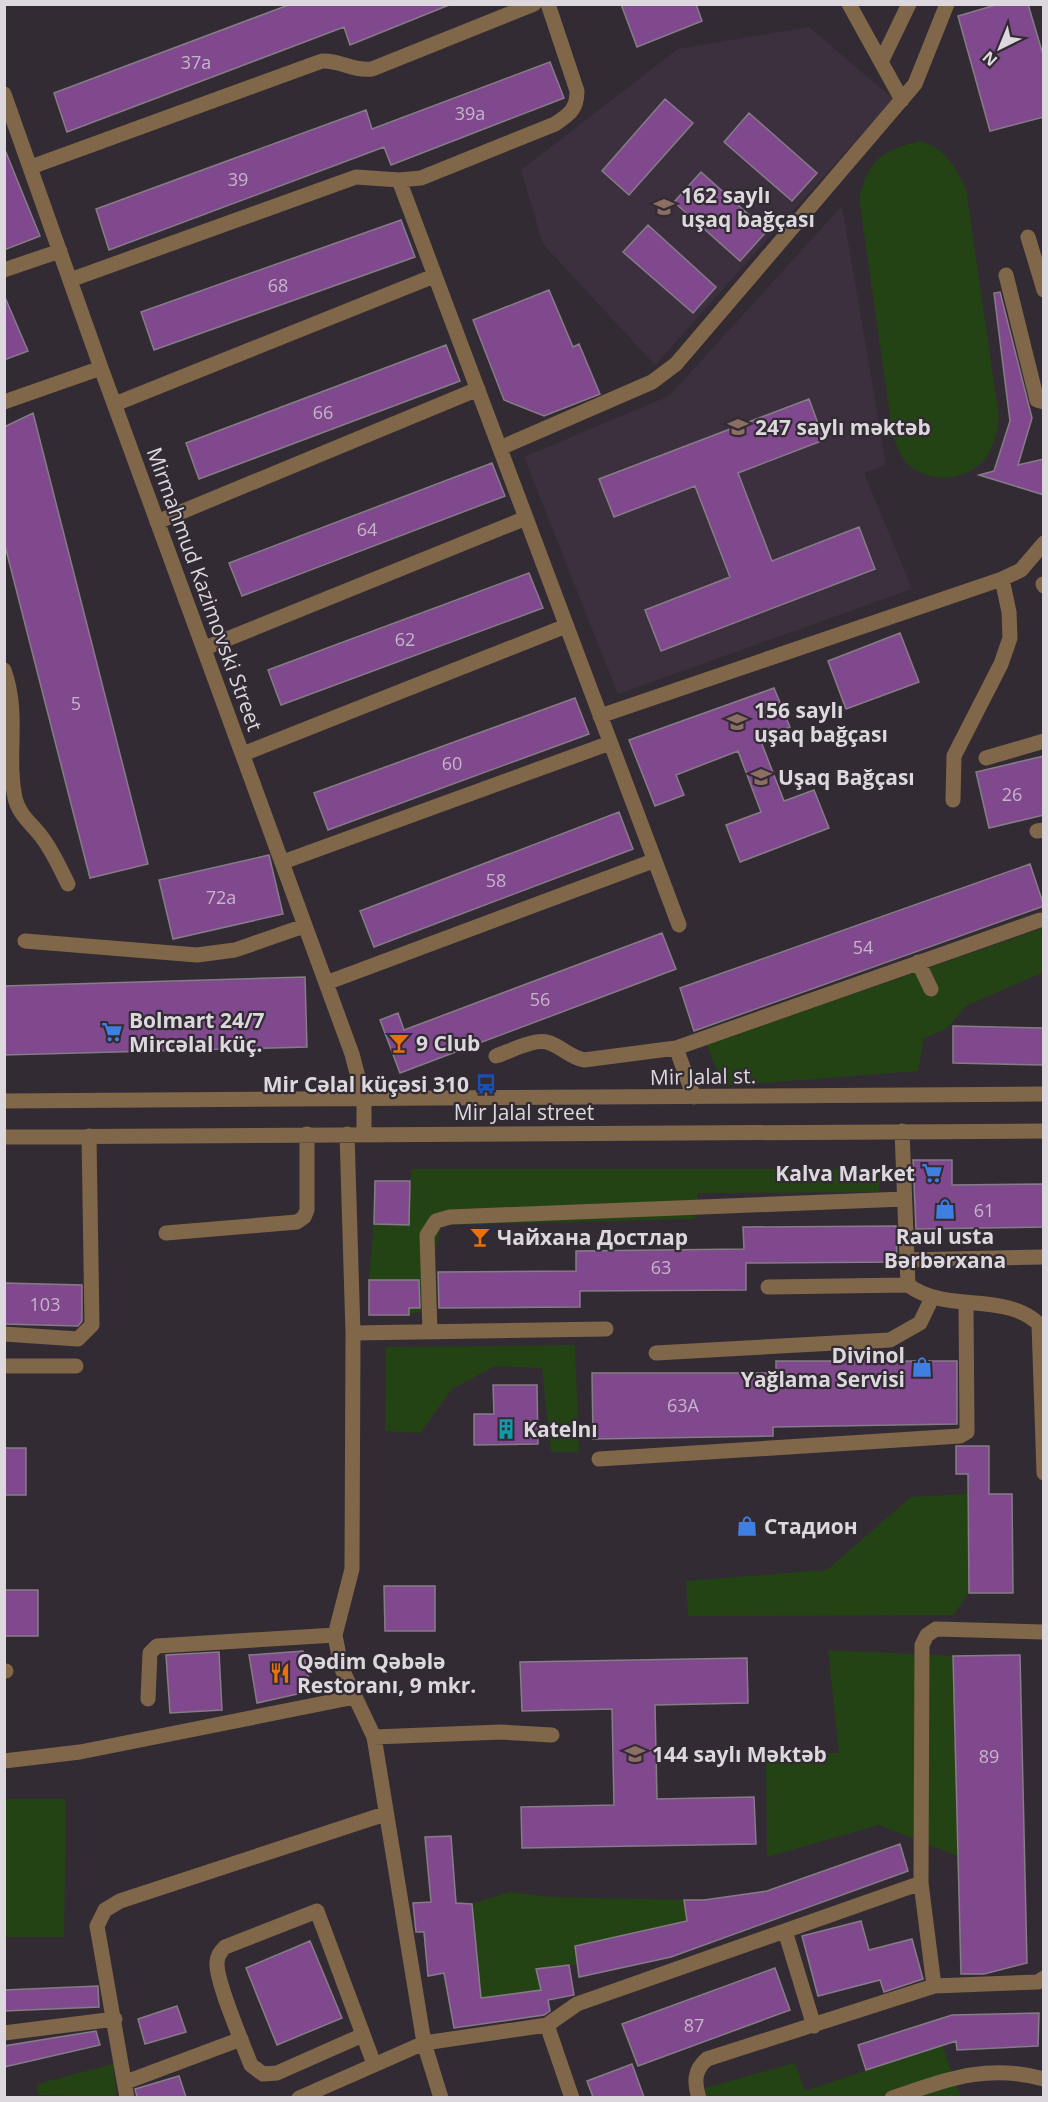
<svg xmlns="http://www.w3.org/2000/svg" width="1048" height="2102" font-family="'Open Sans',sans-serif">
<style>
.built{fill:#3c303f}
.green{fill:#244315}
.building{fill:#80498d;stroke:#867c88;stroke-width:1.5}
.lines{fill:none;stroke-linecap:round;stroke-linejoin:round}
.minor{stroke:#816749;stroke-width:15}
.labels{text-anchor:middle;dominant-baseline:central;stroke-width:4.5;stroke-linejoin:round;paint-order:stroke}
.number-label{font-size:18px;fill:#c6b4ca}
.poi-label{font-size:21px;font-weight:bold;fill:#ddd8de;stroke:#332b34;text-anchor:start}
.street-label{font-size:21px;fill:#ddd8de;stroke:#332b34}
</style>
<rect width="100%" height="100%" fill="#332b34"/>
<path class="built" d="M809,27l84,72 -238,266 -112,-121 -22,-74 157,-121z
M842,206l44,259 -22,8 48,116 -294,105 -94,-237 145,-61z"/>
<path class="green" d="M920,141c26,8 35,25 46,48l33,229c-2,13 -4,25 -11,36 -17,28 -60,32 -82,8 -6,-6 -9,-17 -13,-25l-34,-239c11,-39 21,-47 61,-57z
M1043,928v44l-77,34 -19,22 -23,10 -6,33 -195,15 -16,-41z
M411,1169h470l-2,23 -181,1 -3,26 -254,6 -10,47 1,36 -23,7v-35h-40l5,-56h35z
M575,1345l4,107h-28l-9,-84 -47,-2 -43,23 -32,44 -35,-2 1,-84z
M968,1494l1,99 -16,22 -265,1 -2,-35 141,-11 84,-73z
M828,1650l125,6 5,200 -79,-31 -112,32 -1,-104h73z
M5,1799h61l-2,138h-59z
M510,1892l39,5 135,3 3,21 -111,25 2,18 -41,5 4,21 -60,8 -9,-94z
M942,2045l19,52 -254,1 -2,-10 90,-25 10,28z
M113,2064l4,33 -79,-2 -1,-11z"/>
<path class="building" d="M291,4l158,1 -99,40 -6,-18 -277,105 -13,-39z
M621,4h75l6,17 -65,26z
M999,4h29l16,54v59l-54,14 -32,-115z
M550,62l14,36 -173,67 -7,-18 -275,103 -13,-41 270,-99 6,19z
M665,99l28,24 -64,72 -27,-24z
M749,113l68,60 -25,28 -68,-59z
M5,150l35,86 -36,14v-99z
M701,172l66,59 -27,30 -66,-59z
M401,220l14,37 -261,93 -13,-38z
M648,225l68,62 -23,26 -70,-61z
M549,290l24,57 6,-3 21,50 -56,22 -40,-16 -31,-80z
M1000,292l32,126 -14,47 26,-6v36l-65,-20 15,-4 16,-50 -16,-128z
M4,295l24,56 -24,9z
M446,345l14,36 -261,98 -13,-36z
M809,399l15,41 -86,33 34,88 87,-34 16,42 -214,82 -16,-41 85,-33 -35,-91 -81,31 -15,-38z
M33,413l115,451 -58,14 -86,-336v-115z
M492,463l13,33 -263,100 -13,-33z
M529,573l14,35 -262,97 -13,-35z
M900,633l19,49 -73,27 -18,-48z
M774,688l16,39 -30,12 24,62 30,-11 15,38 -89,34 -14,-37 35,-13 -23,-61 -62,24 8,20 -29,11 -26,-66z
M575,698l14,36 -261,96 -14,-37z
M1044,756v59l-55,13 -13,-56z
M619,812l14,37 -259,98 -14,-36z
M269,855l14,59 -110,25 -14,-59z
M1030,864l14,42 -350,125 -14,-43z
M662,933l14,36 -276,104 -20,-53 18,-7 6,17z
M305,977l2,70 -303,8v-69z
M953,1026l90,2v37l-90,-2z
M913,1160h39v25l92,-1v43l-128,2z
M375,1181h35l-1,44 -35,-1z
M896,1226l1,36 -151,1v27l-166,1v16l-141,1 -1,-36 138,-1v-20l168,-2 -1,-22z
M369,1280h50l1,28h-11v7h-40z
M4,1283l78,2v36l-4,5 -74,-2z
M776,1361h181v63l-184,3v9l-180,3 -1,-66h184z
M493,1385h44l1,59 -64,1v-31h20z
M956,1446h33v48h23l1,99h-44l-1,-119h-12z
M4,1448h22v47h-22z
M384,1586h51v45h-50z
M4,1590h34v46h-34z
M303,1651l8,40 -54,12 -8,-48z
M219,1652l3,58 -52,3 -4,-58z
M1020,1655l7,308 -43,11h-23l-8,-318z
M747,1658l1,45 -93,2 2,94 97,-2 2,47 -234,4 -1,-41 93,-2 -2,-96 -90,2 -2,-49z
M451,1836l5,67 16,1 9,94 60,-8 -5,-21 33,-4 5,30 -26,5 2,11 -6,4 -90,13 -10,-55 -16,3 -4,-44h-8l-3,-29 18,-1 -6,-65z
M900,1844l8,27 -237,86 -92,20 -4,-31 112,-25 -3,-21h20l63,-9z
M861,1921l8,29 43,-11 11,40 -39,13 -4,-12 -62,16 -16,-60z
M310,1941l32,77 -65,27 -31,-77z
M775,1968l15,42 -152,56 -16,-42z
M98,1986l1,21 -95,4v-21z
M177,2006l9,26 -41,12 -7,-25z
M1039,2013l-1,33 -81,4 -1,-9 -90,29 -8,-25 94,-30z
M96,2031l4,14 -96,22v-21z
M632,2064l12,33h-51l-6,-16z
M179,2076l7,21h-49l-2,-8z"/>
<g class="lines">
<path class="minor" d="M548,4l29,87c0,18 -7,23 -22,33l-134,54 -22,2 280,745
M849,4l53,96
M881,62l28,-58
M4,94l97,274 251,686 12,46v34
M31,167l291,-106c19,-1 28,10 50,8l162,-65
M1028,237l16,53
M4,270l56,-19
M1006,275l31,125 7,2
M70,280l286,-103 43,3
M4,402l97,-34
M115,404l319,-128
M500,448l152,-66 24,-18 239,-280 32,-80
M157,522l321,-133
M1043,584l1,2
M205,648l321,-130
M4,670c16,45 2,84 11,128 4,17 16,25 26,38 11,14 19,32 27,48
M600,716l402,-137 19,-9 23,-27
M243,754l323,-128
M986,758l58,-17
M953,800l1,-44 47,-92 9,-26 -1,-26 -7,-33
M1037,831l7,-1
M283,862l327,-119
M25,941l172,14 38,-5 69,-24
M918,962l13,27
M326,983l327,-122
M676,1048l18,49
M496,1056c15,-5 40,-19 54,-13 13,5 20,14 34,17l92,-12 364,-128
M4,1101l1040,-7
M902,1131l6,154c39,29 96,6 131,39h5
M347,1134l6,199 -1,236 -17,66 6,32 33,70 50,306 17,55
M4,1137l1040,-6
M166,1233l131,-11 7,-5 3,-7v-76
M907,1260l137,-3
M768,1287l140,-2
M1039,1324l5,149
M430,1332l-3,-97 9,-14 14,-4 454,-18
M353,1333l253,-4
M4,1334l74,5 14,-14 -3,-189
M656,1353l234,-13 30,-17 12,-25
M4,1366h72
M599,1459l361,-23 7,-4 -1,-129
M4,1671h2
M148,1699l2,-46 7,-7 178,-11
M374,1737l127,-5 51,3
M4,1761l76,-9 275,-55
M785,1931l29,95
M934,1986l-13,-103 1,-238 5,-10 9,-6 108,3
M547,2025l25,73
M4,2033l111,-14
M363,2035l-86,38 -14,1 -12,-9c-8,-21 -35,-83 -34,-102 0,-7 3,-11 8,-16l92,-36 57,153
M126,2082l115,-43
M127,2098l-30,-172 8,-16 15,-9 265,-87
M299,2098l125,-55 123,-18 30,-21 344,-121
M699,2098c-5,-16 -5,-28 8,-39l227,-73 104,-4 6,-4
M892,2098c54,-18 94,-35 152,-19"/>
</g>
<defs>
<g id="school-bare" transform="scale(1.62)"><path d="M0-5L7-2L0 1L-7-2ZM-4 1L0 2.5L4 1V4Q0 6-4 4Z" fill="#8d6e63" stroke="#332b34" stroke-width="2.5" paint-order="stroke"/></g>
<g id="supermarket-bare" transform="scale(1.62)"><path d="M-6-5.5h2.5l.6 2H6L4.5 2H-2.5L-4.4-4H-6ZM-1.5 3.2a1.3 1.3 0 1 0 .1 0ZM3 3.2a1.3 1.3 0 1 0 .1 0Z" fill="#3f7fe0" stroke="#332b34" stroke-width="2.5" paint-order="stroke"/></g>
<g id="bar-bare" transform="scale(1.62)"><path d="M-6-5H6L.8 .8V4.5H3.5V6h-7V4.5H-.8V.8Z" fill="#e8710a" stroke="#332b34" stroke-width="2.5" paint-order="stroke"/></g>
<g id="bus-bare" transform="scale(1.62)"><path d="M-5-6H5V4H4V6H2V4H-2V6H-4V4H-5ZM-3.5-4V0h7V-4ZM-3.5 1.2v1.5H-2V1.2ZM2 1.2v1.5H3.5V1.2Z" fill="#1a4fb4" stroke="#332b34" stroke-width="2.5" paint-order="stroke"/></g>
<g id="shop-bare" transform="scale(1.62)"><path d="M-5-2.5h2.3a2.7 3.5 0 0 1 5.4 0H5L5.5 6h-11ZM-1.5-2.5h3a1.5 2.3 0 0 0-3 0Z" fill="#3f7fe0" stroke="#332b34" stroke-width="2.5" paint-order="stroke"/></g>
<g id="building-bare" transform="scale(1.62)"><path d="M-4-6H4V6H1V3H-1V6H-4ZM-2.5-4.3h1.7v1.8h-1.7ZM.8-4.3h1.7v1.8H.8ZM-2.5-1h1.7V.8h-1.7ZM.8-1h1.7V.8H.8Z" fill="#0f9aa8" stroke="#332b34" stroke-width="2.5" paint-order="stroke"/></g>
<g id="restaurant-bare" transform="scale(1.62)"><path d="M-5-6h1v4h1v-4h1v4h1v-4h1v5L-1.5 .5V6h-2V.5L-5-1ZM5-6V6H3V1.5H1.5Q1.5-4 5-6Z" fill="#e8710a" stroke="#332b34" stroke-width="2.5" paint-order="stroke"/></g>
</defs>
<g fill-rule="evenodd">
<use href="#school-bare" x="664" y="207"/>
<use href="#school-bare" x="738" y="427"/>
<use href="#school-bare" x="737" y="722"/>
<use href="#school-bare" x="761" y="777"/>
<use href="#supermarket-bare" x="112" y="1032"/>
<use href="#bar-bare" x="399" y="1043"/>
<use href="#bus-bare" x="486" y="1084"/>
<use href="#supermarket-bare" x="932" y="1173"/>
<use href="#shop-bare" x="945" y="1209"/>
<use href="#bar-bare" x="480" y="1237"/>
<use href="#shop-bare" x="922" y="1367"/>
<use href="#building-bare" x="506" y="1429"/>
<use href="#shop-bare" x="747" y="1526"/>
<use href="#restaurant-bare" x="280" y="1673"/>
<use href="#school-bare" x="635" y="1754"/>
</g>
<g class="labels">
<g class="number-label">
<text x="196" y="62">37a</text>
<text x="470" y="113">39a</text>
<text x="238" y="179">39</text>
<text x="278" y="285">68</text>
<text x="323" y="412">66</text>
<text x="367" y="529">64</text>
<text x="405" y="639">62</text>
<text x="76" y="703">5</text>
<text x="452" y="763">60</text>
<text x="1012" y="794">26</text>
<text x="496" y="880">58</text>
<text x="221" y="897">72a</text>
<text x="863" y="947">54</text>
<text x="540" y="999">56</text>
<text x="984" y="1210">61</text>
<text x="661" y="1267">63</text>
<text x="45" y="1304">103</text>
<text x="683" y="1405">63A</text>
<text x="989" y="1756">89</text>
<text x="694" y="2025">87</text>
</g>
<g class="poi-label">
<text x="681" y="195">162 saylı<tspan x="681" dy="24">uşaq bağçası</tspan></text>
<text x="755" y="427">247 saylı məktəb</text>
<text x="754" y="710">156 saylı<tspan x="754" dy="24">uşaq bağçası</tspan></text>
<text x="778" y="777">Uşaq Bağçası</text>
<text x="129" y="1020">Bolmart 24/7<tspan x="129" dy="24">Mircәlal küç.</tspan></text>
<text x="416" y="1043">9 Club</text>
<text x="469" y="1084" text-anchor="end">Mir Cəlal küçəsi 310</text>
<text x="915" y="1173" text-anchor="end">Kalva Market</text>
<text x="945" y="1236" text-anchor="middle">Raul usta<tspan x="945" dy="24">Bərbərxana</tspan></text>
<text x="497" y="1237">Чайхана Достлар</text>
<text x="905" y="1355" text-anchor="end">Divinol<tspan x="905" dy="24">Yağlama Servisi</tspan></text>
<text x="523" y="1429">Katelnı</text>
<text x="764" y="1526">Стадион</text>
<text x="297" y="1661">Qədim Qəbələ<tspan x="297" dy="24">Restoranı, 9 mkr.</tspan></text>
<text x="652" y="1754">144 saylı Məktəb</text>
</g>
<g class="street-label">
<text transform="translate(205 589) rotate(70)">Mirmahmud Kazimovski Street</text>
<text transform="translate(703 1076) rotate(-1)">Mir Jalal st.</text>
<text x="524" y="1112">Mir Jalal street</text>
</g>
</g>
<rect width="1048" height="2102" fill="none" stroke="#ddd8de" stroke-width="12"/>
<g transform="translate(1000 48) rotate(223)" stroke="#332b34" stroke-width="4.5" paint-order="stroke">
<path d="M0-4.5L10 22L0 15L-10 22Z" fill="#ddd8de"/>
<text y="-9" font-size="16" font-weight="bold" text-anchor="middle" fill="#ddd8de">N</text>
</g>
</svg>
